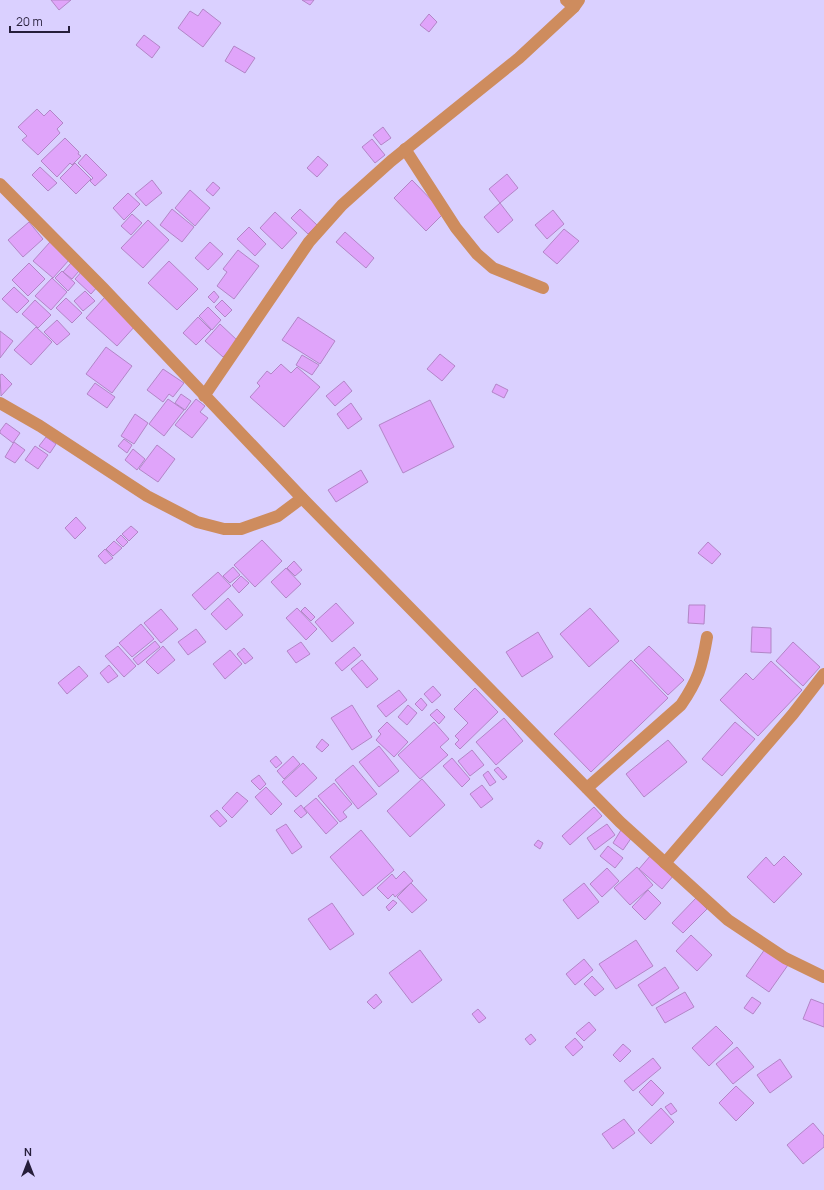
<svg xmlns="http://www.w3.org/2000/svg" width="824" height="1190" font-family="Manrope,sans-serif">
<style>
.building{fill:#e0a4fa;stroke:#b285c7}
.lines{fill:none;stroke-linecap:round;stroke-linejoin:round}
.service{stroke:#ce8c5e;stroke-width:12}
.minor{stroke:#ce8c5e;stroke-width:12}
.tertiary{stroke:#ce8c5e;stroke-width:12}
</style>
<rect width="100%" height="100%" fill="#dad0ff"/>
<path class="building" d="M51,0h20l-12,10z
M302,0h12l-4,5z
M203,9l18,14 -18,24 -25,-19 12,-17 8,5z
M429,14l8,8 -8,10 -9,-7z
M144,35l16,12 -8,11 -16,-13z
M234,46l21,12 -10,15 -20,-12z
M37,109l7,7 6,-6 13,13 -6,6 3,4 -22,22 -16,-15 5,-4 -9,-9z
M383,127l8,11 -10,7 -8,-10z
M65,138l14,14 -1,2 3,2 -9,9 -2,-2 -13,14 -16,-16z
M372,139l13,16 -10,8 -13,-16z
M86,154l21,21 -12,11 -5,-5 3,-3 -15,-15z
M318,156l10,9 -11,12 -10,-9z
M75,163l16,16 -15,15 -16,-16z
M40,167l17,16 -9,8 -16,-16z
M507,174l11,14 -18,15 -11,-14z
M152,180l10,13 -16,13 -11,-12z
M412,180l32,33 -18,18 -32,-33z
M213,182l7,6 -7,8 -7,-6z
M190,190l20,18 -15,18 -20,-18z
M128,193l12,11 -16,16 -11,-12z
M500,203l13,17 -15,13 -14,-16z
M172,209l22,18 -12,15 -22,-17z
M300,209l17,16 -9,9 -17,-16z
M553,210l11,14 -17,15 -12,-14z
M275,212l22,21 -15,16 -22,-21z
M132,214l10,9 -11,12 -10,-9z
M148,220l21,20 -26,28 -22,-20z
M29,222l14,17 -20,18 -15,-17z
M249,227l17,17 -11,12 -18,-17z
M564,229l15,12 -22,23 -14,-12z
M345,232l29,26 -8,10 -30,-26z
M50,242l19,18 -16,18 -20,-17z
M210,242l13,12 -15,16 -13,-12z
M238,250l21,16 -25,33 -17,-13 10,-14 -4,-3z
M169,261l29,28 -21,21 -29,-27z
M29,263l16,16 -17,17 -16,-16z
M71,263l8,8 -7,8 -9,-7z
M83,270l16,15 -8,9 -16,-15z
M62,271l13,12 -7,8 -13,-13z
M52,278l15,14 -16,18 -16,-14z
M14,287l15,14 -12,12 -15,-14z
M85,291l10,10 -12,10 -9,-10z
M214,291l5,6 -5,6 -6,-6z
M105,297l31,28 -19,21 -31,-28z
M66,298l16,15 -10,10 -16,-15z
M35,300l16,15 -13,13 -16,-14z
M222,300l10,10 -7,7 -10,-10z
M208,307l13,13 -9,10 -13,-14z
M198,317l13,13 -15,15 -13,-12z
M298,317l37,24 -15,23 -38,-24z
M57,320l13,14 -13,11 -13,-13z
M220,324l18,17 -15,16 -18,-16z
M36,327l16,15 -21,23 -17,-15z
M0,331l13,10 -13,17z
M106,347l26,19 -20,27 -26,-19z
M440,354l15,12 -13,15 -15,-12z
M302,355l17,10 -7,10 -16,-10z
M281,364l10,9 6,-6 23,20 -36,40 -34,-30 10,-11 -3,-3 10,-12 4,3z
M163,369l21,14 -11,14 -4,-3 -6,8 -16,-12z
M2,374l10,10 -11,12 -1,-21z
M344,381l8,10 -17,15 -9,-10z
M95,383l20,14 -8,11 -20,-14z
M496,384l12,6 -4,8 -12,-6z
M181,394l10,7 -6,9 -10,-7z
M168,399l16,11 -20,26 -15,-12z
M196,399l9,7 -5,6 8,6 -16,20 -17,-13z
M430,400l24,47 -51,26 -24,-48z
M351,403l11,16 -14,10 -11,-15z
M135,414l13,9 -14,21 -13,-8z
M6,423l14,10 -7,10 -13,-10v-2z
M46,437l10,7 -6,9 -11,-7z
M124,439l8,6 -5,8 -9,-7z
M14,442l11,8 -10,13 -10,-6z
M157,445l18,14 -17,23 -19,-13z
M35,446l13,9 -10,14 -13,-9z
M133,449l12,10 -8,11 -12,-10z
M361,470l7,12 -32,20 -8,-12z
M76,517l10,11 -11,11 -10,-11z
M131,526l7,6 -9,9 -7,-7z
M121,535l7,7 -5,5 -7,-7z
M262,540l20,21 -27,26 -21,-22z
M114,541l8,7 -9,8 -7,-7z
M708,542l13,12 -9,10 -14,-11z
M105,549l8,9 -8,6 -7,-8z
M294,561l8,9 -7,6 -8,-8z
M233,567l7,8 -10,8 -7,-7z
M286,568l15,16 -15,14 -15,-16z
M218,572l13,14 -26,24 -13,-15z
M241,576l8,7 -10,10 -7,-8z
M228,598l15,17 -17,15 -15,-16z
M336,603l18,20 -22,19 -17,-20z
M689,605h16l-1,19 -16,-1z
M305,607l10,10 -4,4 -10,-10z
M297,608l20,21 -11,11 -20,-22z
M590,608l29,33 -30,26 -29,-33z
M161,609l17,20 -17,14 -17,-20z
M141,624l13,15 -22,18 -13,-14z
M752,627l19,1v25l-20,-1z
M196,629l10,13 -18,13 -10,-13z
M538,632l15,25 -31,20 -16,-25z
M155,641l5,6 -22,18 -5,-6z
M301,642l9,12 -14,9 -9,-12z
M793,642l27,25 -17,19 -27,-25z
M118,646l18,20 -12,11 -19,-21z
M163,646l12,14 -17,14 -12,-12z
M649,646l35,34 -16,15 -34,-35z
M354,647l7,8 -19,16 -7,-8z
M244,648l9,10 -8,6 -8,-10z
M230,650l12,14 -17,15 -12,-15z
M362,660l16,19 -11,9 -16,-19z
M631,660l37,38 -77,74 -37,-38z
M771,661l31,29 -44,46 -38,-36 26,-27 7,7z
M109,665l9,11 -10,7 -8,-10z
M79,666l9,10 -21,18 -9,-11z
M433,686l8,9 -9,8 -8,-9z
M475,688l23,24 -38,37 -5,-5 4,-4 -4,-4 13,-13 -14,-14z
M399,690l8,10 -21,17 -9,-11z
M421,698l6,7 -5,6 -7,-7z
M352,705l20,32 -20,13 -21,-32z
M408,705l9,8 -10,12 -9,-8z
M437,709l8,8 -6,7 -9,-9z
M504,718l19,23 -27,24 -20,-23z
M387,722l21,20 -14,15 -18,-17 5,-6 -3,-3z
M434,722l15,17 -9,8 8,8 -28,24 -22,-24z
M735,722l20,17 -33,37 -20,-17z
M322,739l7,6 -7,7 -6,-5z
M668,740l19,22 -43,35 -18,-23z
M379,746l20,25 -20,16 -20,-25z
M472,750l12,15 -14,11 -12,-15z
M276,756l6,7 -6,5 -6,-7z
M293,756l7,8 -16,15 -7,-8z
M452,758l18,21 -8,8 -19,-21z
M303,763l14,15 -21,19 -14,-15z
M353,765l24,29 -19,15 -23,-29z
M498,767l9,10 -4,3 -9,-10z
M488,771l8,11 -6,4 -7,-11z
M259,775l7,9 -6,6 -9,-9z
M422,779l23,26 -35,32 -23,-26z
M334,783l18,21 -9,8 4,5 -7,5 -22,-26z
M482,785l11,14 -12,9 -11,-14z
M266,787l16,17 -11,11 -16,-18z
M237,792l11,9 -16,17 -10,-10z
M316,798l22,25 -12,11 -22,-26z
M301,805l6,8 -6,5 -7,-7z
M594,807l8,9 -32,29 -8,-9z
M217,810l10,11 -7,6 -10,-11z
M286,824l16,23 -10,7 -16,-24z
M607,824l8,11 -20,15 -8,-12z
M361,830l33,40 -31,26 -33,-39z
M621,830l11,7 -9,13 -10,-7z
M538,840l5,3 -3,6 -6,-4z
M608,846l15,12 -8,10 -15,-12z
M651,855l23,20 -12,14 -23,-20z
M784,856l18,18 -28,29 -27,-26 19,-20 8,9z
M637,867l16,18 -23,20 -16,-17z
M607,868l12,13 -17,16 -12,-13z
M404,871l9,10 -18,16 -2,-3 -5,5 -11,-11 15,-14 4,5z
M411,883l16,17 -15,13 -15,-16z
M584,883l15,19 -21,17 -15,-19z
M648,890l13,13 -16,17 -13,-13z
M696,898l11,11 -24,24 -11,-10z
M393,900l4,3 -8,8 -3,-4z
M332,903l22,31 -24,16 -22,-31z
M691,935l21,20 -15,16 -21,-20z
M636,940l17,26 -37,23 -17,-25z
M765,949l23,16 -19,27 -23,-16z
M420,950l22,30 -30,23 -23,-30z
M584,959l9,11 -18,15 -9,-11z
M665,967l14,21 -27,18 -14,-21z
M592,976l12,13 -9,7 -11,-12z
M685,992l9,15 -29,16 -9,-15z
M376,994l6,8 -8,7 -7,-7z
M752,997l9,6 -8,11 -9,-6z
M811,999l13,5v23l-21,-8z
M478,1009l8,9 -7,5 -7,-9z
M589,1022l7,8 -12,11 -8,-8z
M716,1026l17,17 -24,23 -17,-18z
M531,1034l5,6 -6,5 -5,-6z
M575,1038l8,9 -10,9 -8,-9z
M623,1044l8,7 -11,11 -7,-7z
M737,1047l17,20 -21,17 -17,-20z
M653,1058l8,10 -28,23 -9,-10z
M780,1059l12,18 -22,16 -13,-18z
M651,1080l13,13 -12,13 -13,-14z
M736,1086l18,17 -18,18 -17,-18z
M671,1103l6,8 -6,4 -6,-8z
M661,1108l13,14 -23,22 -13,-14z
M624,1119l11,14 -22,16 -11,-15z
M813,1123l11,13v11l-21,17 -16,-19z"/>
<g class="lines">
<path class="service" d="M665,863l128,-149 31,-40"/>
<path class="minor" d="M566,0l8,7
M405,149l51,79 21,26 16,14 50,20
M0,403l40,23 107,70 50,26 27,7h17l37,-13 24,-18
M587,788l94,-83c17,-25 21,-38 26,-68"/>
<path class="tertiary" d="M0,184l103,104 199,210 318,324 108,98 57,38 39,19
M204,396l105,-154 33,-37 49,-44 128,-103 55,-51 5,-7"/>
</g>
<g transform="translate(28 1162)" stroke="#dad0ff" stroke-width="3" paint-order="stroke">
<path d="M0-3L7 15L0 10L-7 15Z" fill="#261e3a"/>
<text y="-6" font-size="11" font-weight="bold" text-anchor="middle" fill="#261e3a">N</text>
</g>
<path d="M10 26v6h59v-6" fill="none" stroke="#261e3a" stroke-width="2"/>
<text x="16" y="26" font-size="12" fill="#261e3a" stroke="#dad0ff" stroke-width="3" paint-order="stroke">20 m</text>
</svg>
